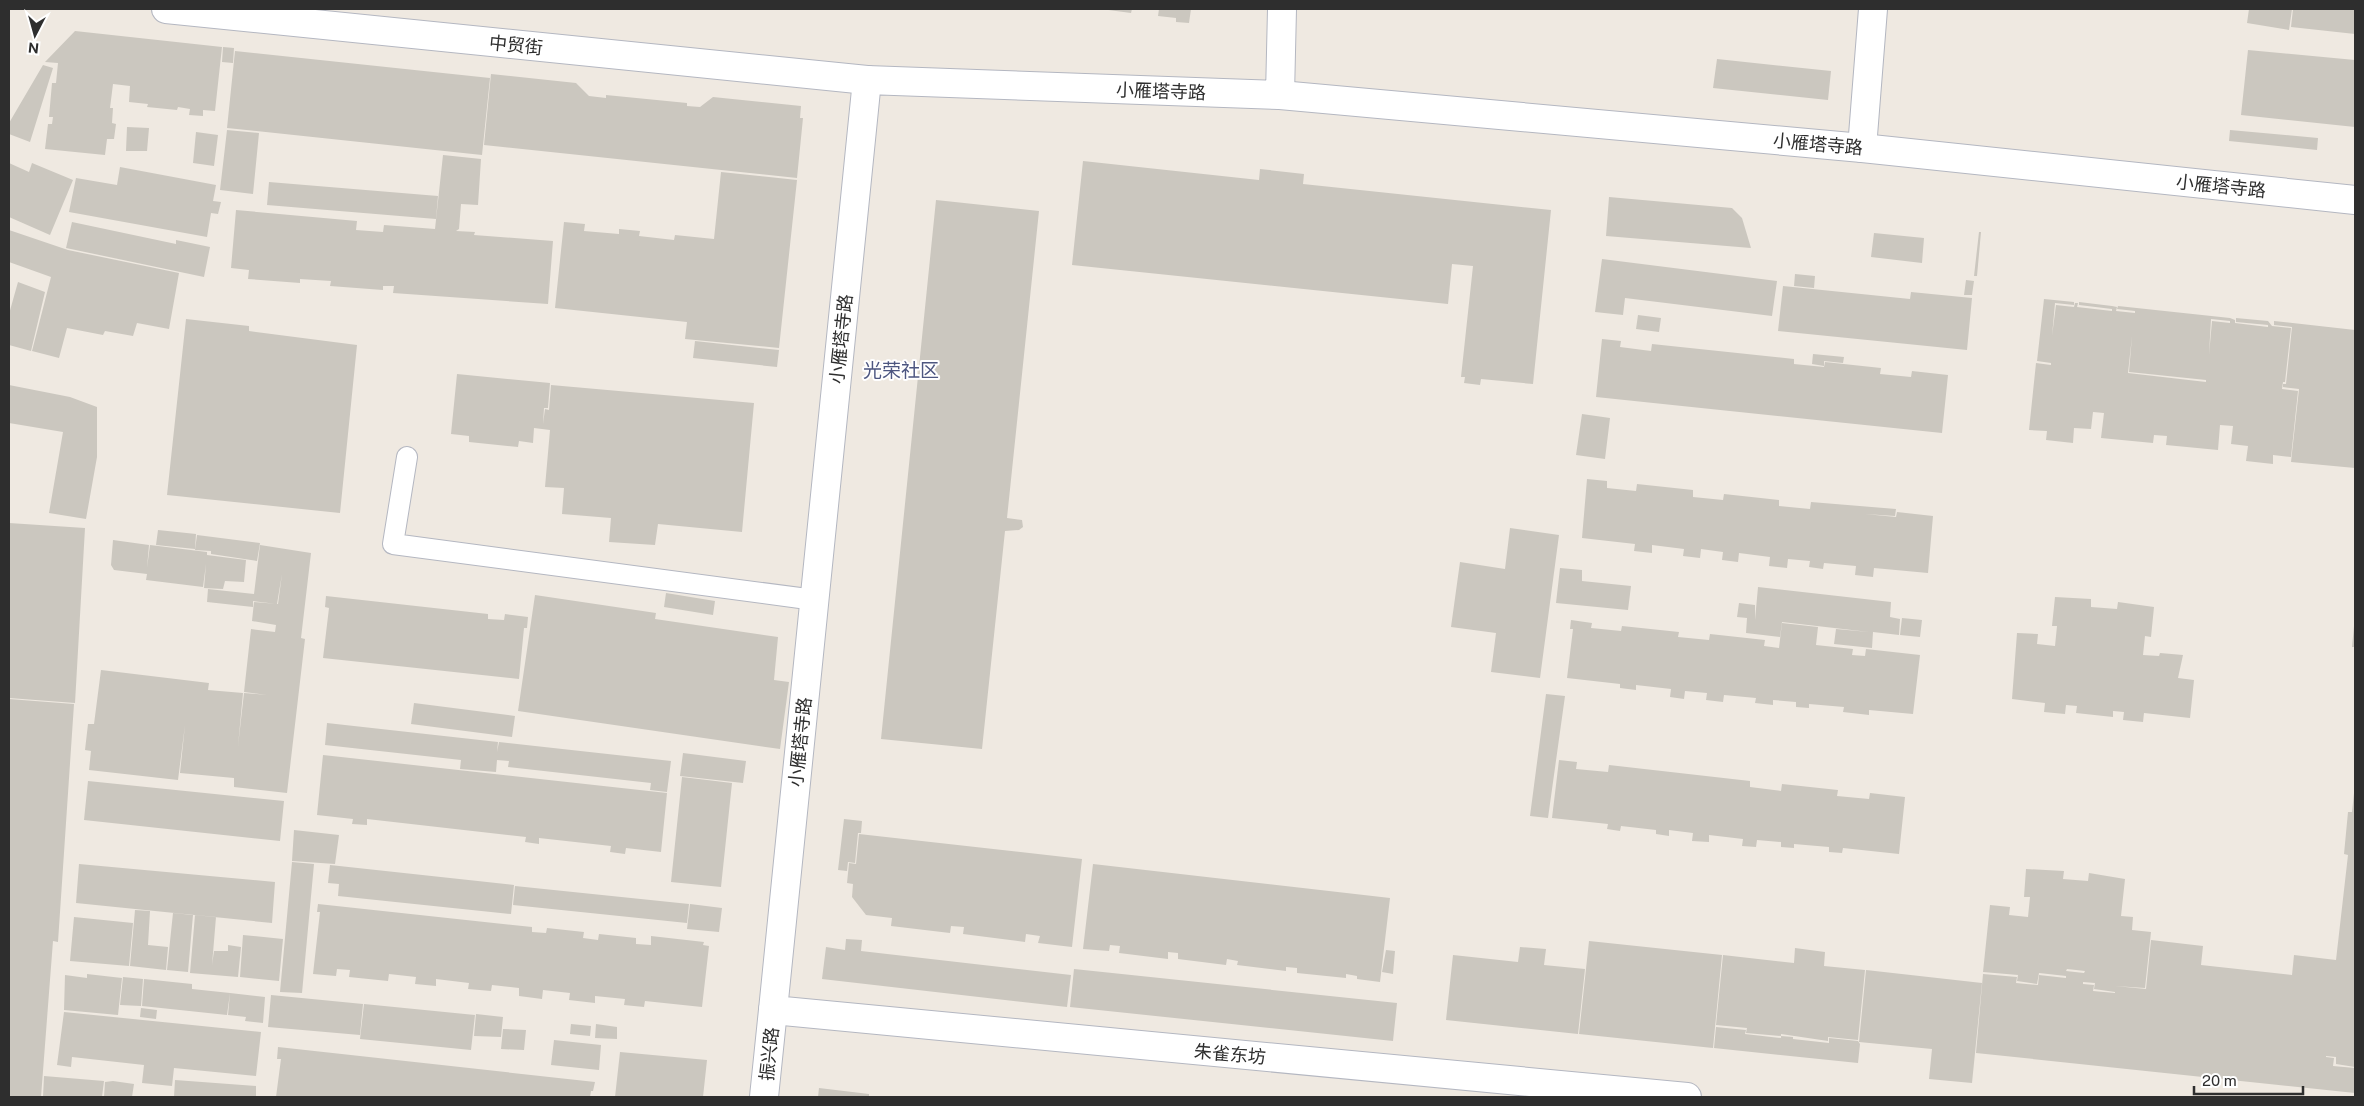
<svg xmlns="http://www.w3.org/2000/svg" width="2364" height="1106" font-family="'Public Sans','Noto Sans SC',sans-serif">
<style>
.building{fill:#cbc7bf;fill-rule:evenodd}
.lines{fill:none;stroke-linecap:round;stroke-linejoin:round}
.lane-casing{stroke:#b4b7c1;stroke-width:22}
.street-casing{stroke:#b4b7c1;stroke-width:30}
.secondary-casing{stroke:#b4b7c1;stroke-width:30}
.lane{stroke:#fff;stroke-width:20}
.street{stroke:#fff;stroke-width:28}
.secondary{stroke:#fff;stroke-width:28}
.labels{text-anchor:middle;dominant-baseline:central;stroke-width:4;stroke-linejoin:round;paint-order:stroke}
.street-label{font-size:18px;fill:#2e2e2e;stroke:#fff}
.neighbourhood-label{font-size:19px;fill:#4d5680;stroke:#fff}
</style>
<rect width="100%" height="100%" fill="#efe9e1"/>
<path class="building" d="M1101,9h31l-1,4z
M1159,9h32l-2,14 -13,-1v-4l-18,-2z
M2249,9h43l-3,21 -42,-7z
M2293,9h62v25l-64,-7z
M75,31l147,16 -7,64 -12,-1v6l-14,-1 1,-6 -12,-2 -1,3 -30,-3 1,-3 -19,-2 1,-16 -17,-2 -3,24h3l-1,15 4,1 -2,15h-7l-2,16 -60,-6 3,-25h4l1,-7h-4l3,-34h4l2,-20 -13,-1z
M223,47l11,1 -1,15 -11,-1z
M2248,50l107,10v67l-114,-12z
M235,51l255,27 -8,77 -255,-27z
M1717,59l114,12 -3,29 -115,-12z
M43,65l10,3 -23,74 -21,-8v-11z
M491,74l85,9 13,13 17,2v-3l81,8v3l13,1 13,-10 88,9 -1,12h3l-6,60 -313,-33z
M127,127l22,1 -2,23h-21z
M227,130l32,3 -6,61 -33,-4z
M2230,130l88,8 -1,12 -88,-9z
M196,132l22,3 -4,31 -21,-3z
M443,155l38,4 -3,46 -17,-1 -2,25 -3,2 19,1 -1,3 79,6 -5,63 -155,-11 1,-7h-11v4l-53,-4 1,-5 -31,-2v4l-52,-4 1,-9 -18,-2 5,-58 121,11 -1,9 27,2 1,-7 51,4z
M1083,161l176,19 1,-11 44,5 -1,10 248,26 -18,174 -52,-5 -1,6 -16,-2 1,-6h-4l12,-111 -21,-2 -4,40 -376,-39z
M9,163l20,9 3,-9 41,17 -23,55 -41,-18z
M120,167l96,18 -3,16 8,1 -3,12 -7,-1 -4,24 -138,-25 7,-34 41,7z
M721,172l76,8 -18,168 -94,-9 2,-17 -132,-14 9,-86 21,2 -1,7 35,3v-5l21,2 -1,5 35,4 1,-5 39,4z
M269,182l169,14 -2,23 -169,-14z
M1609,197l123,11 10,10 9,30 -145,-12z
M936,200l103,11 -32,307 15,2 1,7 -4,3 -14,1 -23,218 -101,-10z
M72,222l104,22v-4l34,7 -6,30 -138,-29z
M9,230l59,20 111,23 -10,56 -32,-6 -4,13 -28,-5 -2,4 -36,-7 -8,30 -27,-7 19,-74 -42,-15z
M1979,232h2l-4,44h-3z
M1874,233l50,5 -2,25 -51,-6z
M1602,259l175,22 -5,35 -147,-18 -2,17 -28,-3z
M1795,274l20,2 -1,12 -20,-2z
M1966,280l8,1 -2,14h-8z
M18,282l27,10 -14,59 -22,-6v-31z
M1783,286l127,13 1,-7 61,6 -5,52 -189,-19z
M2044,299l30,3v3l-19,-2 -3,33 4,-31 18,2 1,-4h3l-1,4 35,4v-2l-33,-4v-3l33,4 5,1 -1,4 19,2v-2l-18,-2 1,-3 112,12 5,2v3l33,4v-2l-32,-3v-4l32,3 4,5 19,2 -6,54h-2l-1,7 16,2 -7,66 -18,-2v9l-27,-3 2,-15 -17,-2 2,-18 -13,-1 -2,25 -52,-5 1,-9 -13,-1 -1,8 -52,-5 3,-25 -11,-1 -2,17 -17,-1 -1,15 -27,-3 1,-9 -18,-1 7,-67 15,2v-2l-14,-2zM2211,319l19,2v2l-18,-2 -3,34zM2132,336l-3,36 77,8v2l-78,-9z
M1638,315l23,3 -2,14 -23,-3z
M186,319l63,7v5l108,14 -17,168 -173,-18z
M2274,321l81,9v138l-64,-6 8,-73 -16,-2v-3h3l6,-57 -18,-2z
M1602,339l19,2 -1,6 31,4 1,-7 142,15v5l30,3 1,-5 56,6 -1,6 31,3 1,-6 36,4 -6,58 -346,-36z
M695,341l84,9 -2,17 -84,-9z
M1813,354l31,3 -1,6 -19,-2v5l-12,-2z
M457,374l93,9 -2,25h-4l-1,16 2,-15 4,1 2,-25 203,18 -12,129 -84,-8 -3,21 -46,-3 2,-24 -49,-4 2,-26 -19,-1 5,-57 -16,-2 -1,15 -14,-2 -1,6 -49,-5v-6l-18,-2z
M9,385l61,12 27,10v50l-11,62 -37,-6 14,-81 -54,-9z
M1582,414l28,4 -5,41 -29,-4z
M1587,479l20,2v7l29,3 1,-7 56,6v7l30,3 1,-6 55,6v6l31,3 1,-7 85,7 -1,7 -30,-2 31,3 1,-5 36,4 -5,57 -54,-5 -1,9 -18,-2 1,-9 -32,-3 -1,6 -14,-2 1,-6 -22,-2 -1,9 -18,-2 1,-9 -31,-4 -1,9 -16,-2 1,-8 -22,-3 -1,9 -17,-2 1,-7 -32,-4v8l-18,-2 1,-7 -53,-6z
M9,523l76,5 -10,175 -66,-5z
M1510,528l49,7 -19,143 -49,-6 5,-39 -45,-6 9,-65 45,7z
M158,530l38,4 -1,15 -39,-4z
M197,535l63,8 -3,18 -46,-7v-3l-16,-1z
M113,540l36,5 -2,23 3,-23 57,7v3l39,5 -2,22 -19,-1 -2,8 -19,-1 2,-24 -3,23 -57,-7 1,-6 -33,-4 -3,-5z
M260,545l51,8 -10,85 4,1 -18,154 -53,-6v-9l-54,-5 5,-48 -7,55 -89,-10 2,-19 -6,-1 3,-26h6l7,-54 108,13 -1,7 35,3 -5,53 6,-53 23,2 -23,-3 7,-63 24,3 1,-7 -24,-4 2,-19 24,2 4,-30 -5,30 -24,-3v6l-46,-5 1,-13 46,5z
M1560,568l22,2v11l49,5 -3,24 -72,-7z
M1758,587l133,15 -1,15 10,2 -1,16 -26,-3 -1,16 -38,-4 2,-15 33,3 -87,-10 -2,15 -34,-4 1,-15 -10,-1 2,-14 16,2v15z
M666,593l49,8 -2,14 -49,-8z
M535,595l121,18 -1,6 123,18 -4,43 15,2 -9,67 -262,-38z
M326,596l162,18v5l16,1 1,-6 23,3 -1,11h-3l-5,51 -196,-21 6,-50 -4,-1z
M2055,597l36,2v8l26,2 1,-7 36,5 -3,30 -6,-1 -2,19 16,1 1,-3 23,2 -5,23 16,2 -4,38 -46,-5 -1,9 -20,-2 1,-8 -11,-1v6l-37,-4 1,-7 -11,-1 -1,9 -21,-2 1,-9 -33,-4 5,-66 21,1 -1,10 18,2 2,-20h-5z
M1902,618l20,2 -2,17 -20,-2z
M1571,620l21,3 -1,5 30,3 1,-5 57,6 -1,5 31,3 1,-6 55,6 -1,6 15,2 3,-25 36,4 -2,18 37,4 -1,6 13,1 1,-7 54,6 -7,59 -44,-4v5l-26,-3 1,-5 -35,-3v4l-13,-1v-5l-23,-2v5l-18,-2 1,-5 -32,-3 -1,7 -17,-2 1,-7 -22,-2 -1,8 -14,-2 1,-8 -35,-4v5l-16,-2v-4l-53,-6 6,-49h-3z
M2354,626h1v21h-3z
M1546,694l19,2 -17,122 -18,-2z
M9,699l65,5 -16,238 -5,-1 -12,156h-32z
M414,703l101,13 -3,21 -101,-13z
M327,723l171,19 -1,10 2,-10 172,19 -4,31 -17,-2 1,-7 -143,-16 1,-6 -12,-1 -1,12 -36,-3 1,-9 -136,-15z
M683,753l63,8 -3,22 -63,-7z
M323,755l344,38 -6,59 -35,-4 -1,6 -15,-2 1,-6 -72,-8v6l-14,-2 1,-5 -159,-18v6l-15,-1 1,-5 -36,-4z
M1559,760l18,2 -1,7 32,3 1,-7 141,16v6l31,4 1,-7 56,6 -1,6 32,3 1,-6 35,4 -6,57 -56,-6 -1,5 -13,-1v-5l-35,-3v4l-13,-1v-5l-24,-2 -1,7 -14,-1 1,-7 -34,-4v7l-17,-1 1,-8 -24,-3v6l-13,-2v-4l-35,-4 -1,5 -13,-2 1,-5 -56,-6z
M682,777l50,6 -11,104 -50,-5z
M88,781l196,20 -4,40 -196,-21z
M2354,793l1,274 -19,-3v-7l-10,-1v1l8,1 -1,8 22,2v25l-379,-40 7,-79 34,3 -1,6 22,2 1,-10 27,3v-2l-27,-3 -2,11 -20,-3 1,-6 -35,-3 7,-67 20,2 -1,8 19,2 2,-20h-6l2,-28 38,2 -1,8 25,2 1,-8 36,6 -4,37 12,1 -1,13 19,2 -6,56 -30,-2 31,3 5,-49 52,6 -2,19 91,10 2,-20 42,5 12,-105 -4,-1 4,-42h4zM2067,969l18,2 -1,2 -18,-2zM2083,982l12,1 -1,6 21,3v1l-22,-2 1,-6 -11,-1z
M844,819l18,2 -1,12h-3l-3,30 -7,-1 -1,9 -9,-1z
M294,830l45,5 -4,29 -43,-3z
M859,834l223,25 -10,88 -34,-4 2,-7 -14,-2 -1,8 -62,-8 1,-7 -13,-1 -1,7 -59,-7 1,-8 -26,-3 -14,-18 1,-13 -6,-1 2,-20 7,1z
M292,862l22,2 -12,129 -22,-1z
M79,864l196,18 -3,41 -196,-20z
M1093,864l297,34 -10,84 -23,-3v-3l-11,-2v4l-49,-5v-5l-11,-1v4l-49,-6 1,-4 -11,-2 -1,6 -48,-6v-6l-10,-1v7l-49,-6 1,-7 -10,-1 -1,6 -26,-2z
M330,865l184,20 -3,29 -173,-18 1,-12 -11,-1z
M515,886l174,18 -2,19 -174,-18z
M318,904l214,23v5l14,1 1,-5 37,4 -1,6 15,2 1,-6 37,4v6l15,1v-9l53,6 -1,3 6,1 -7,61 -57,-6 -1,6 -20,-2 1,-6 -30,-3v7l-26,-3 1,-7 -27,-3 -1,9 -23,-3v-8l-27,-3 -1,6 -23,-2 1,-6 -33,-4v7l-21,-2 1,-7 -27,-3 -1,7 -39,-4 1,-7 -13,-1 -1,7 -23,-2 7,-62h-3z
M690,904l32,4 -3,24 -32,-3z
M135,910l15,1 -2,34 20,2 -2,23 -36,-4z
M173,913l20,2 -5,57 -21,-2z
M195,915l21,2 -4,48 2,-14h14v-6l13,2 -3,30 -48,-4z
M74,917l59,6 -4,43 -59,-5z
M243,935l40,4 -4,42 -39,-4z
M846,939l16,1 -1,11 210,24 -4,32 -245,-28 4,-32 19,3z
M1589,941l133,14 -9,93 -134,-14z
M1520,947l26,2 -2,16 41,4 -7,65 -132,-14 7,-65 65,7z
M1795,948l30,4 -1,14 41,4 -7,70 -30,-3v4l-47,-7v2l-35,-3 1,-5 -31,-3 7,-70 71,8z
M1386,950l9,1 -2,23 -11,-2z
M1074,969l323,34 -4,38 -323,-34z
M1866,970l116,13 -10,100 -43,-4 3,-30 -73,-7z
M87,974l35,4 -4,37 -54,-5 1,-35 22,3z
M123,977l20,2 -2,27 -21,-1z
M144,979l48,5v5l38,4 -3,22 -85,-9z
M230,993l35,4 -2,26 -18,-2 1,-4 -18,-2z
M271,995l92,9 -3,31 -92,-8z
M364,1004l111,11 -4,35 -111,-11z
M141,1008l16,2 -1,9 -16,-2z
M64,1012l197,20 -5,44 -82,-8 -2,18 -30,-3 2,-18 -72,-8 -1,10 -14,-2z
M476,1014l27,3 -2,20 -27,-1z
M571,1024l20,2 -1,10 -20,-2z
M596,1024l21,3v12l-22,-1z
M1716,1027l30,3 -1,4 36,4v-2l12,1v2l36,4v-5l29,3 2,3 -2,19 -144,-15z
M503,1029l23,1 -2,20 -23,-1z
M554,1040l47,5 -2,25 -48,-5z
M278,1047l317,35 -2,9h-2l-1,6h-314l5,-38h-4z
M620,1052l87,8 -4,37h-88z
M44,1076l60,5 -2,16h-59z
M175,1080l81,6v11h-82z
M113,1081l21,3 -2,13h-28l1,-15z
M819,1088l50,6v3h-51z"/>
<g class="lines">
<g class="lane-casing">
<path id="lane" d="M407,457l-14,87 422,56"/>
</g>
<g class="street-casing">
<path id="street" d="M1282,9l-2,86 -413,-15 -94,930 914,87
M1862,148l11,-139"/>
</g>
<g class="secondary-casing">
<path id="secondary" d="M166,9l701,71
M1280,95l582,53 493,52
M764,1097l9,-87"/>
</g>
<use href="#lane" class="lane"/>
<use href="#street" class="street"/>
<use href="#secondary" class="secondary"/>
</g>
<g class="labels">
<g class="street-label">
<text transform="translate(516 45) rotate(6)">中贸街</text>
<text transform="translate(1161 91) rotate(2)">小雁塔寺路</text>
<text transform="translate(1818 144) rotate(5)">小雁塔寺路</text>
<text transform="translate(2221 186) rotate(6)">小雁塔寺路</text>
<text transform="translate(841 339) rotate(-84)">小雁塔寺路</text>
<text transform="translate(800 742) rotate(-84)">小雁塔寺路</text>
<text transform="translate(769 1054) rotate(-84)">振兴路</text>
<text transform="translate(1230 1054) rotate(5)">朱雀东坊</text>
</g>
<g class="neighbourhood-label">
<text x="901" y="370">光荣社区</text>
</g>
</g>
<rect width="2364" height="1106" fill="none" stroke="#2e2e2e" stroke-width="20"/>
<g transform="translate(35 35) rotate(186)" stroke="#ffffff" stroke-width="4" paint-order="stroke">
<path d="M0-4L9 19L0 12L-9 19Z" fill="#2e2e2e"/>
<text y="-8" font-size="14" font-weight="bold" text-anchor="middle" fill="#2e2e2e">N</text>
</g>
<path d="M2194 1086v8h109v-8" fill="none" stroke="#2e2e2e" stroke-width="2.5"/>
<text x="2202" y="1086" font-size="15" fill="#2e2e2e" stroke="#ffffff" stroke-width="4" paint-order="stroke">20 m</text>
</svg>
